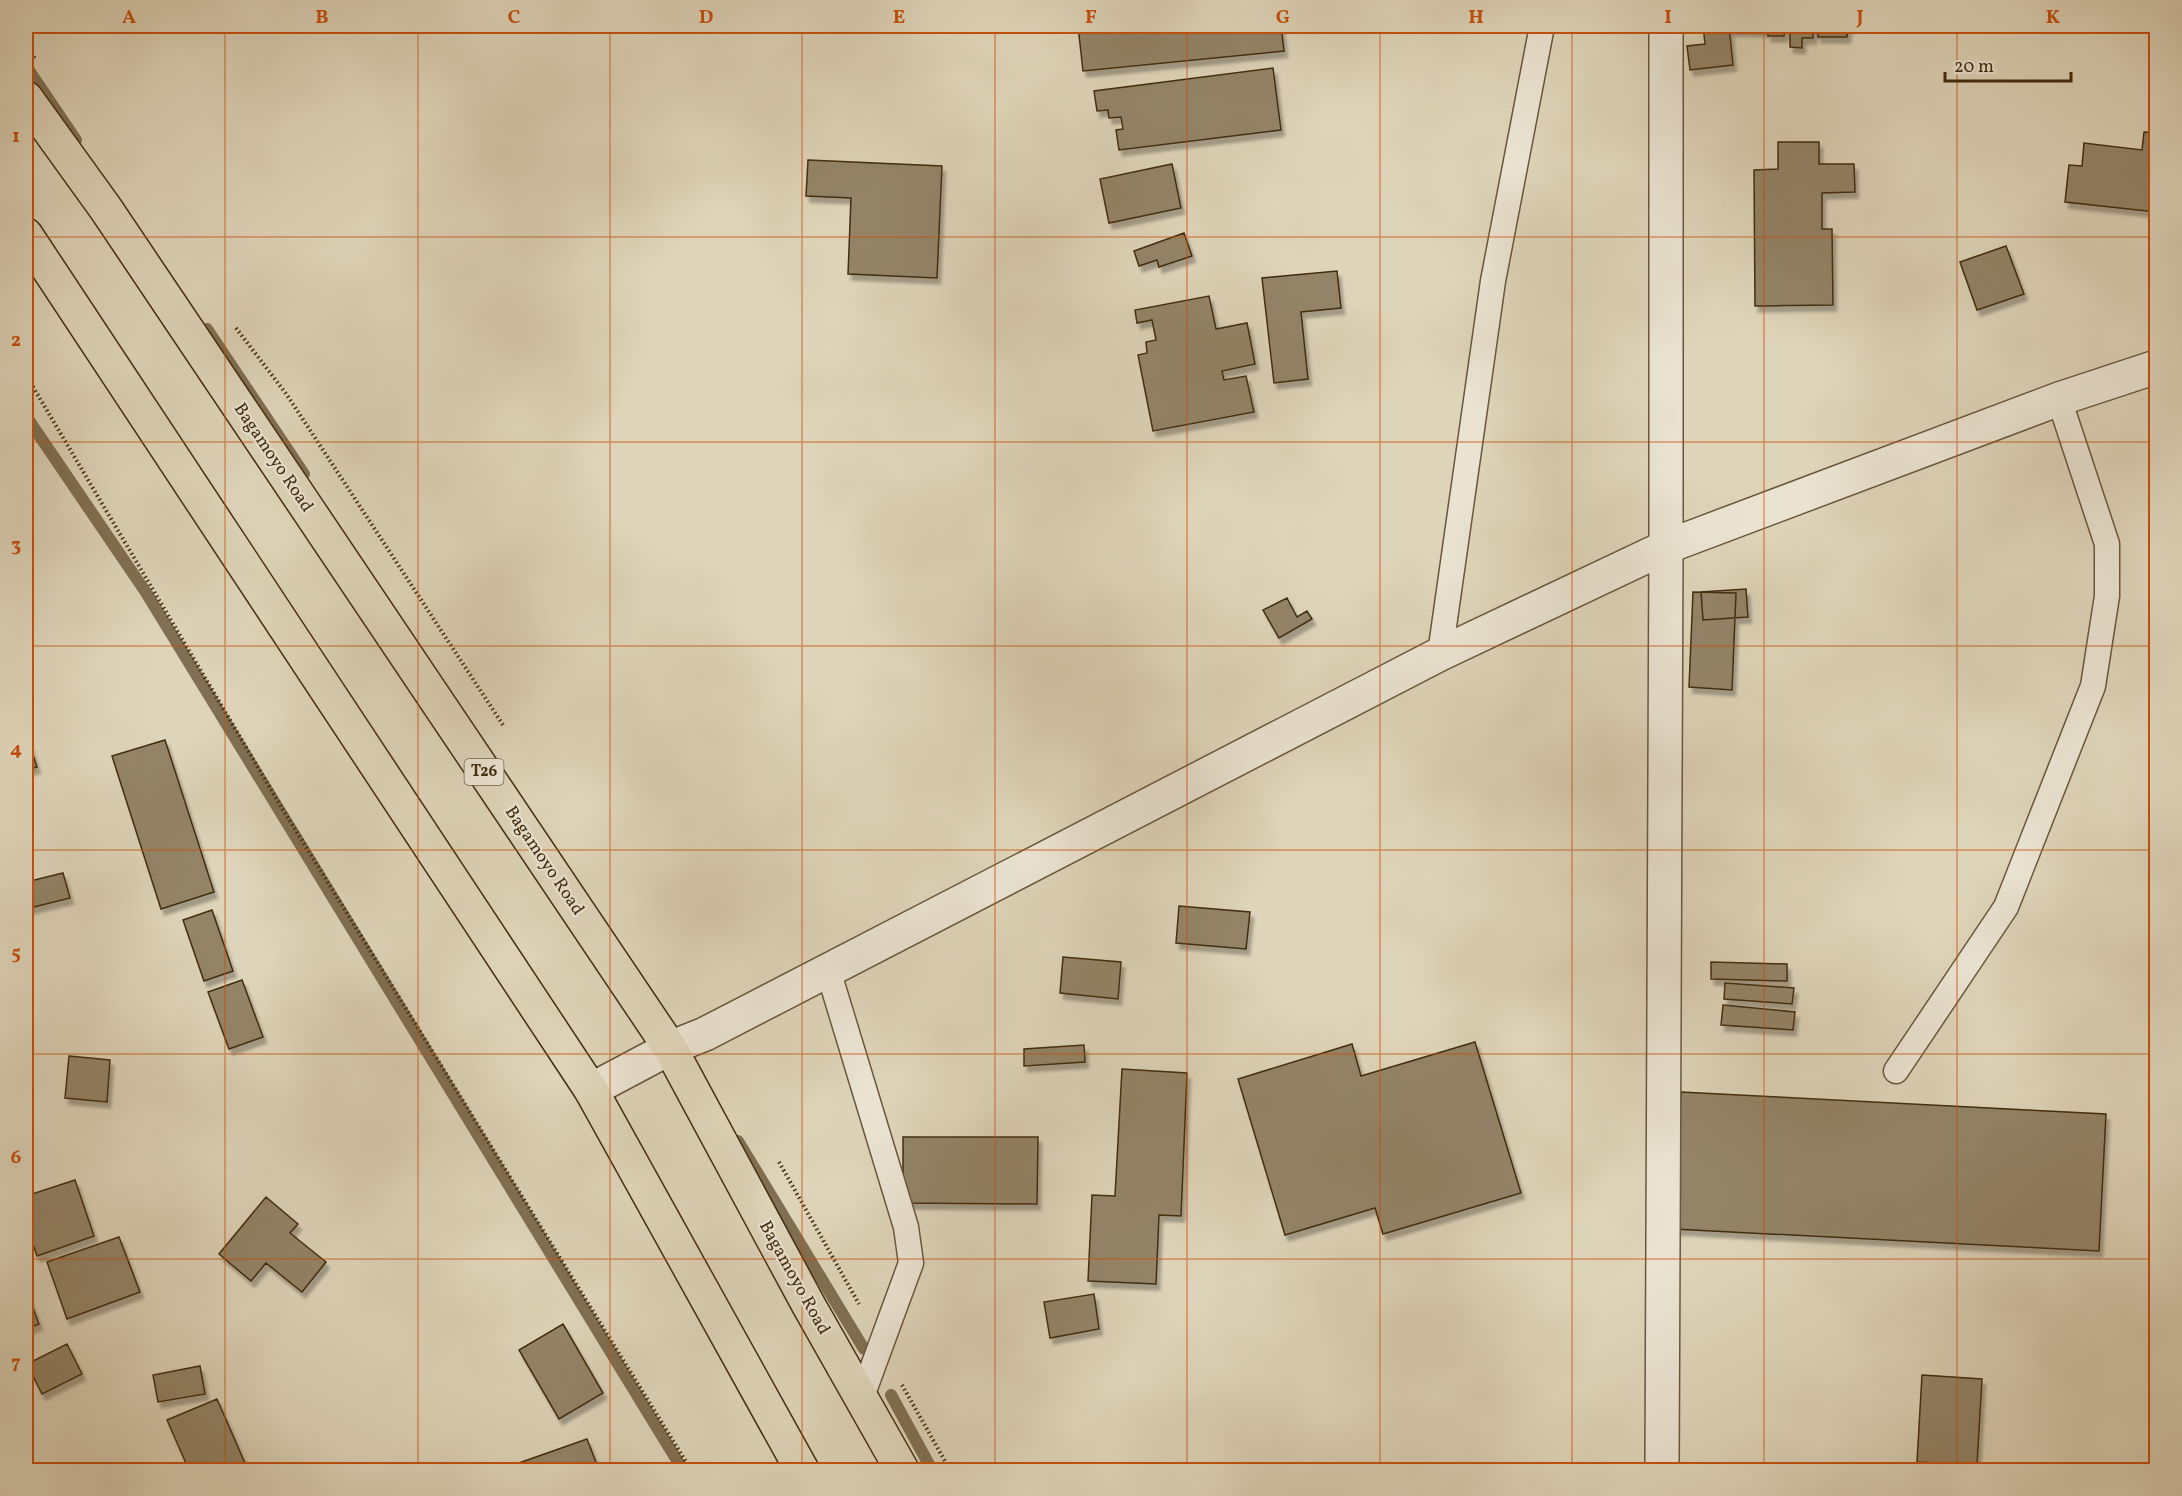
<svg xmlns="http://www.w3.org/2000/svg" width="2182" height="1496" font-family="Vollkorn,serif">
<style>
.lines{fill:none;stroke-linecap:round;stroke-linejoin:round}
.stream{stroke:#806f52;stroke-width:12}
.building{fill:#938467;stroke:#422d0f;stroke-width:1.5;filter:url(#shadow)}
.service-casing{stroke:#69573a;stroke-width:27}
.minor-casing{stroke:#69573a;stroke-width:36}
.trunk-casing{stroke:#422d0f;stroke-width:36}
.path{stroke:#422d0f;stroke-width:4;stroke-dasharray:1.5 3;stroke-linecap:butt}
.service{stroke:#eae3d2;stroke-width:24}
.minor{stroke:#eae3d2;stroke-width:33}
.trunk{stroke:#ded4b9;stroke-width:33}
.grid{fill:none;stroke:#c7500d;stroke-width:1.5;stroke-opacity:0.55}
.labels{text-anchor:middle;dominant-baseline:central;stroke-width:4.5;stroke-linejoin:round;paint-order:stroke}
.shield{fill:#eae3d2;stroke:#74644a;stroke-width:1.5}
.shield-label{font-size:16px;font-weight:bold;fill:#422d0f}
.street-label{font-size:18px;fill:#422d0f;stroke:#eae3d2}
.neatline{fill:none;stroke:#c7500d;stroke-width:2}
.grid-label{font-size:20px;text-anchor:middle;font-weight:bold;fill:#c7500d}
</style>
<defs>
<filter id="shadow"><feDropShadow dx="3.5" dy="6" stdDeviation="1.5" flood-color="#0004"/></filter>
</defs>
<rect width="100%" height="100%" fill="#ded4b9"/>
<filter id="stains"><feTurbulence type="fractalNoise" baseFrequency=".00333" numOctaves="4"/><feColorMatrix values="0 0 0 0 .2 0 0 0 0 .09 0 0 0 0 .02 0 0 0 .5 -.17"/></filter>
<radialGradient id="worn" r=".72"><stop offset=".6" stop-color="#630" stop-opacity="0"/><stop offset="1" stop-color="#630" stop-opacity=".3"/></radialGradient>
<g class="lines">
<path class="stream" d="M26,66l50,74
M207,329l97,145
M26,416l121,178 536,876
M738,1141l126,208
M891,1395l41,75"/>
</g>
<path class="building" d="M1078,26h203l3,25 -201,20z
M1703,26h26l4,39 -43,5 -3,-24 18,-2z
M1731,26h117l-1,11h-29v-4h-5v5h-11v10l-12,-1v-15l-5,-1 -1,5h-16v-5l-37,-1z
M1273,68l8,62 -162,20 -3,-20 7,-1 -2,-12 -12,1 -1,-8 -11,1 -3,-20z
M2144,132l12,1v79l-91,-10 4,-37 13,1 2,-23 58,7z
M1778,142h41v22h35l1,28 -33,1v36h10l1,76 -78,1 -1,-136 24,-1z
M808,160l134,6 -5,112 -89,-4 3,-76 -45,-2z
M1172,164l9,44 -72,15 -9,-44z
M1184,233l8,23 -33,11 -2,-7 -18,6 -5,-15z
M2006,246l18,48 -47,16 -17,-48z
M1337,271l4,37 -40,4 7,67 -34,4 -12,-105z
M1209,296l7,33 31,-6 8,41 -33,7 2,9 22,-4 8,36 -101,19 -15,-76 9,-2 -1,-11 10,-2 -4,-20 -15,3 -2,-13z
M1746,589l2,28 -45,3 -2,-28z
M1693,592l43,1 -4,97 -43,-3z
M1287,598l10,19 10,-6 5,8 -33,19 -16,-28z
M165,740l49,152 -53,17 -49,-153z
M29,743l8,24 -11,3v-26z
M63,873l7,25 -44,11v-27z
M1179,906l71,6 -4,37 -70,-6z
M212,910l21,61 -29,10 -21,-61z
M1063,957l58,5 -3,37 -58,-6z
M1711,962l76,2v17l-76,-2z
M242,980l21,57 -34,12 -21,-57z
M1725,983l69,5 -2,16 -68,-5z
M1723,1005l72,7 -2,18 -72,-5z
M1475,1042l46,151 -138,41 -8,-26 -90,27 -47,-156 114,-35 9,32z
M1084,1045l1,17 -61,4v-17z
M69,1056l41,4 -3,42 -42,-4z
M1122,1069l65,4 -6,143 -22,-1 -3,69 -68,-3 4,-86 23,1z
M1681,1092l425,22 -7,137 -425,-22z
M903,1137h135l-1,67 -134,-1z
M75,1180l19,56 -57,20 -11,-33v-27z
M266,1197l32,27 -8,9 36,29 -24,30 -36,-29 -15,18 -32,-27z
M119,1237l21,55 -73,27 -20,-57z
M26,1290l13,34 -13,5z
M1094,1294l5,35 -49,9 -6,-36z
M563,1324l40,69 -44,26 -40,-69z
M67,1344l15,30 -40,20 -15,-30z
M200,1366l5,28 -47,8 -5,-27z
M1922,1375l60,4 -5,86 -60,-3z
M217,1399l31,71h-59l-22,-50z
M587,1439l12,31h-81l-2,-6z"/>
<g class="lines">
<g class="service-casing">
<path id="service" d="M1440,654l53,-373 49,-255
M828,970l78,257 5,36 -50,136
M1896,1071l110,-164 87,-221 14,-90v-52l-48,-145"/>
</g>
<g class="minor-casing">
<path id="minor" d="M591,1090l79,-42 35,-14 735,-380 226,-107 393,-148 97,-32
M1662,1470l4,-923v-521"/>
</g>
<g class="trunk-casing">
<path id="trunk" d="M26,98l80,111 564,839 138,256 94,166
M26,235l565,855 211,380"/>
</g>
<path class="path" d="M26,46l10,14
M236,328l51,67 216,330
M26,375l256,433 409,662
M779,1162l80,142
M902,1385l48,85"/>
<use href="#service" class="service"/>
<use href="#minor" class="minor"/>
<use href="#trunk" class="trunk"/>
</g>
<path class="grid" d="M225,26v1444M418,26v1444M610,26v1444M802,26v1444M995,26v1444M1187,26v1444M1380,26v1444M1572,26v1444M1764,26v1444M1957,26v1444M26,237h2130M26,442h2130M26,646h2130M26,850h2130M26,1054h2130M26,1259h2130"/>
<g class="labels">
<rect class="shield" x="464.5" y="759" width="39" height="26" rx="4.5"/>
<g class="shield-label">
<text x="484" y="772">T26</text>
</g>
<g class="street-label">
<text transform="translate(273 458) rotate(56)">Bagamoyo Road</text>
<text transform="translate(544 861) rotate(56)">Bagamoyo Road</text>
<text transform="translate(794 1278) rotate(61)">Bagamoyo Road</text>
</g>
</g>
<rect width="2182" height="1496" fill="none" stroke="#ded4b9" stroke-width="66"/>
<path d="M1945 72v9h126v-9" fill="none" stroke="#422d0f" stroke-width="3"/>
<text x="1954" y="72" font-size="18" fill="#422d0f" stroke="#eae3d2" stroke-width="4.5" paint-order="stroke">20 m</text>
<rect x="33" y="33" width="2116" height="1430" class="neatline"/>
<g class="grid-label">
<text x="129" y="23">A</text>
<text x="322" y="23">B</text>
<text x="514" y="23">C</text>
<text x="706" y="23">D</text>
<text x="899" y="23">E</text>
<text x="1091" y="23">F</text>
<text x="1283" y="23">G</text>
<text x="1476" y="23">H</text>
<text x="1668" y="23">I</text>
<text x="1860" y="23">J</text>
<text x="2053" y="23">K</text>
<text x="16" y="142">1</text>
<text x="16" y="346">2</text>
<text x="16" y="551">3</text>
<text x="16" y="755">4</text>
<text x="16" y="959">5</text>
<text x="16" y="1163">6</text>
<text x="16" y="1368">7</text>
</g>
<rect width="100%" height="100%" filter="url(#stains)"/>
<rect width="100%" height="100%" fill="url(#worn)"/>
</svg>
